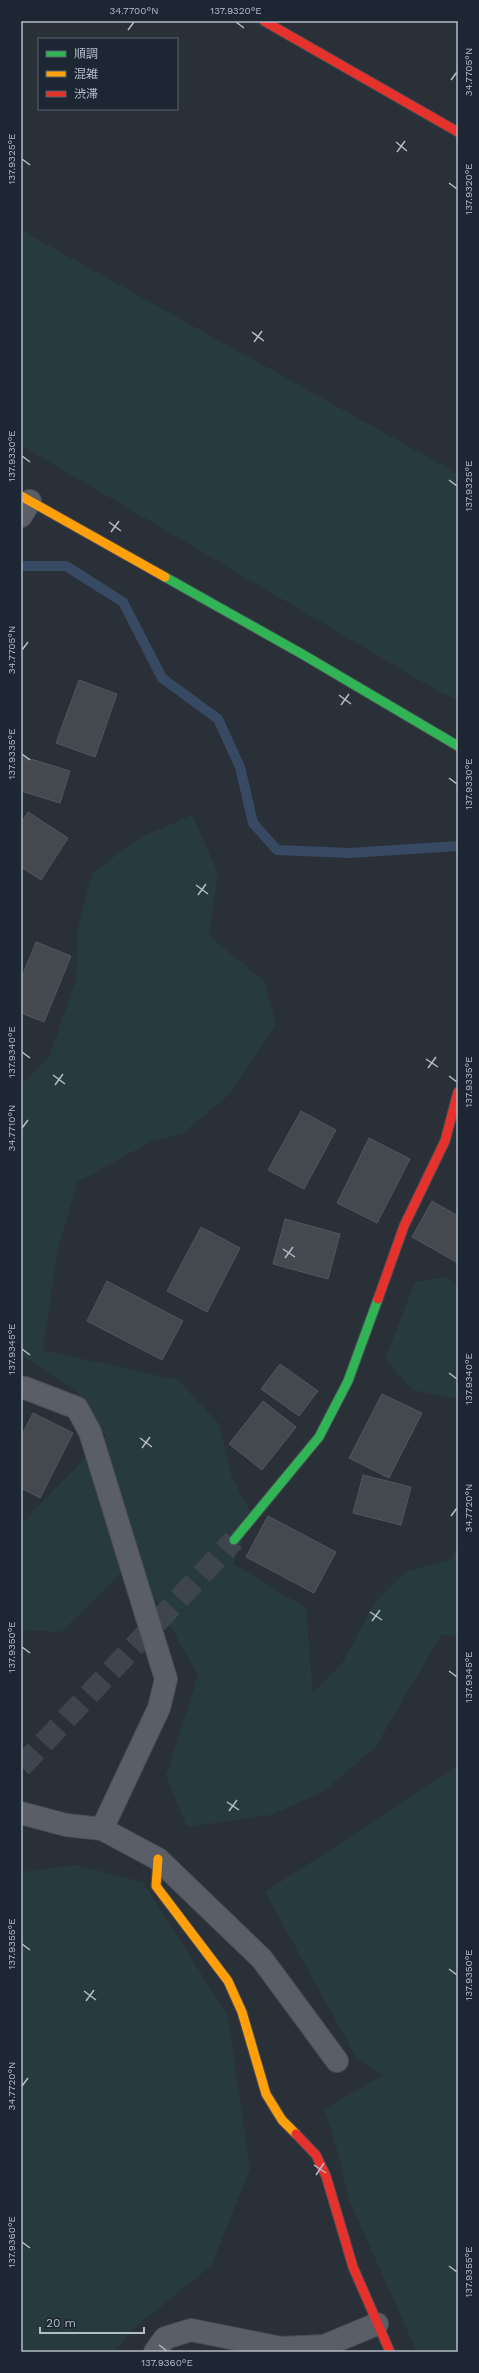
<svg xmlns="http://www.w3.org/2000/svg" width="479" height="2373" font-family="'Work Sans','Noto Sans JP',sans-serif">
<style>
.green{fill:#273a3e}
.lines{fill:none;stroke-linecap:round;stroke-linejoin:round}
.stream{stroke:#384963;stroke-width:10}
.building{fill:#444950;stroke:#52575f}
.secondary-tunnel{stroke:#3f454e;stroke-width:22;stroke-dasharray:22 11;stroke-linecap:butt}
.street-casing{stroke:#484c53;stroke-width:24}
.fast-casing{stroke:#484c53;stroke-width:11}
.slow-casing{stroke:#484c53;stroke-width:11}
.jam-casing{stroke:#484c53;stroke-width:11}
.street{stroke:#5a5e66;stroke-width:22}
.fast{stroke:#30b455;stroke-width:9}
.slow{stroke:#ff9f0a;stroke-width:9}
.jam{stroke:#e5322d;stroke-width:9}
.ticks{fill:none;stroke:#b4bcc9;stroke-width:1.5}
.neatline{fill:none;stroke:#b4bcc9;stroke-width:1.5}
.ticks-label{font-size:10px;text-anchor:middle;fill:#b4bcc9}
</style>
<rect width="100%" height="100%" fill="#2a3038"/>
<path class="green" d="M21,230l437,244v226l-20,-9 -417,-246z
M192,815l26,58 -9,63 55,45 12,43 -45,69 -49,41 -30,7 -74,41 -20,67 -15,101 135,30 41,44 13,54 21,38 -20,48 73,44 7,85 30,-31 32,-60 30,-30 47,-13 6,-18v95l-17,-1 -65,111 -53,46 -52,23 -84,12 -21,-51 32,-101 -64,-114 -73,71 -40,-2v-106l85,-87 -30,-47 -55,-35v-270l29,-30 26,-76 2,-50 14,-56 49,-36z
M447,1277l11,8v114l-45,-9 -28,-31 30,-77z
M458,1766v586h-41l-68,-152 -11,-47 -14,-44 59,-34 -27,-18 -91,-165z
M76,1865l67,17 85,134 22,153 -39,97 -79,64 -18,22h-93v-480z"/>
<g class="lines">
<path class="stream" d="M21,566h45l57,36 39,76 56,41 22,48 13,56 24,27 73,3 108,-7"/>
</g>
<path class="building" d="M79,680l38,14 -22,63 -39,-14z
M21,756l49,15 -10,32 -39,-12z
M28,812l40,26 -27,42 -20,-13v-44z
M36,942l35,14 -27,66 -23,-9v-34z
M301,1111l35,19 -32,59 -36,-19z
M369,1138l41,21 -33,64 -40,-20z
M432,1201l26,15v47l-46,-26z
M285,1219l55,15 -12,45 -55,-15z
M201,1227l39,21 -33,64 -40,-21z
M107,1281l76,40 -21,39 -75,-39z
M280,1364l38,27 -19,25 -38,-27z
M382,1394l40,19 -33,65 -40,-20z
M263,1401l33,26 -34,43 -33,-26z
M33,1413l40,20 -33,65 -19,-10v-51z
M363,1475l48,12 -10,38 -48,-12z
M268,1516l68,36 -22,41 -68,-36z"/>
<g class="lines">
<path class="secondary-tunnel" d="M21,1767l213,-227"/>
<g class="street-casing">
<path id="street" d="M21,516l9,-15
M21,1388h4l52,20 13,24 76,247 -7,29 -57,121
M21,1813l45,12 36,4 56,30 104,100 75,102
M155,2352l10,-14 26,-8 90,18 43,-2 53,-22"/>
</g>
<g class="fast-casing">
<path id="fast" d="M165,577l137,77 156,92
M234,1540l85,-103 29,-56 30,-82"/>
</g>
<g class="slow-casing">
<path id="slow" d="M21,496l144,81
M158,1859l-2,27 72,95 14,31 24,82 16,26 14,14"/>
</g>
<g class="jam-casing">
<path id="jam" d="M264,21l194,111
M378,1299l26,-73 41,-85 13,-49
M296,2134l20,21 10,21 27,91 37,85"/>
</g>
<use href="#street" class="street"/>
<use href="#fast" class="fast"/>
<use href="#slow" class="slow"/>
<use href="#jam" class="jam"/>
</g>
<path class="ticks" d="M236,22l8,6M128,30l6,-8M451,80l6,-8M396,142l11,9M397,152l8,-11M22,159l8,6M449,183l8,6M252,332l12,9M254,342l8,-11M22,456l8,6M449,480l8,6M109,522l12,9M111,532l8,-11M22,650l6,-8M339,695l12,9M341,705l8,-11M22,754l8,6M449,778l8,6M196,885l12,9M198,895l8,-11M22,1052l8,6M426,1059l12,8M428,1068l8,-11M53,1075l12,9M449,1076l8,6M55,1085l8,-11M22,1128l6,-8M283,1249l12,8M285,1258l8,-11M22,1349l8,6M449,1373l8,6M140,1438l12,9M142,1448l8,-11M451,1516l6,-8M370,1612l12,8M372,1621l8,-11M22,1647l8,6M449,1671l8,6M227,1802l12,8M229,1811l8,-11M22,1944l8,6M449,1969l8,6M84,1991l12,9M86,2001l8,-11M22,2086l6,-8M314,2165l12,8M316,2175l8,-12M22,2242l8,6M449,2266l8,6M159,2345l8,6"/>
<rect width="479" height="2373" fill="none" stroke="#1d2633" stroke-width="44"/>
<rect x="38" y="38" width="140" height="72" fill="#1d2633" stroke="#59626f"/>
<rect x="46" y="51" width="20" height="6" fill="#30b455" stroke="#59626f"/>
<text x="74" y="58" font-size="12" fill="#b4bcc9">順調</text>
<rect x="46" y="71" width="20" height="6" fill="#ff9f0a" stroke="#59626f"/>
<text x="74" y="78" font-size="12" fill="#b4bcc9">混雑</text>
<rect x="46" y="91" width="20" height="6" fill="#e5322d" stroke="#59626f"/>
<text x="74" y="98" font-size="12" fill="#b4bcc9">渋滞</text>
<path d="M40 2327v6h104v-6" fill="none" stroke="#b4bcc9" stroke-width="2"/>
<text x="46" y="2327" font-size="12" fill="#b4bcc9" stroke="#1d2633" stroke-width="3" paint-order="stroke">20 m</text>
<rect x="22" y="22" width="435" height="2329" class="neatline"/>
<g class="ticks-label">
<text x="134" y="14">34.7700°N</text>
<text x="236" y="14">137.9320°E</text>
<text transform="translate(468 72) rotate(-90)" y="4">34.7705°N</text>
<text transform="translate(11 159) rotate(-90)" y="4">137.9325°E</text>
<text transform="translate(468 189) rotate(-90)" y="4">137.9320°E</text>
<text transform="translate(11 456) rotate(-90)" y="4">137.9330°E</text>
<text transform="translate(468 486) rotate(-90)" y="4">137.9325°E</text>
<text transform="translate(11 650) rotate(-90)" y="4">34.7705°N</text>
<text transform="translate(11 754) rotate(-90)" y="4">137.9335°E</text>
<text transform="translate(468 784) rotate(-90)" y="4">137.9330°E</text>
<text transform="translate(11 1052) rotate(-90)" y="4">137.9340°E</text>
<text transform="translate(468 1082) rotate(-90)" y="4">137.9335°E</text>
<text transform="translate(11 1128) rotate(-90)" y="4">34.7710°N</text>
<text transform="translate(11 1349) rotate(-90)" y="4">137.9345°E</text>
<text transform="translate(468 1379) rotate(-90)" y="4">137.9340°E</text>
<text transform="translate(468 1508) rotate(-90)" y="4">34.7720°N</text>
<text transform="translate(11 1647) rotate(-90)" y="4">137.9350°E</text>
<text transform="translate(468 1677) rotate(-90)" y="4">137.9345°E</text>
<text transform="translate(11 1944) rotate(-90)" y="4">137.9355°E</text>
<text transform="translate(468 1975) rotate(-90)" y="4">137.9350°E</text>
<text transform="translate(11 2086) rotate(-90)" y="4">34.7720°N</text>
<text transform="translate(11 2242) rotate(-90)" y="4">137.9360°E</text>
<text transform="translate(468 2272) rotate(-90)" y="4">137.9355°E</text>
<text x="167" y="2366">137.9360°E</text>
</g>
</svg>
